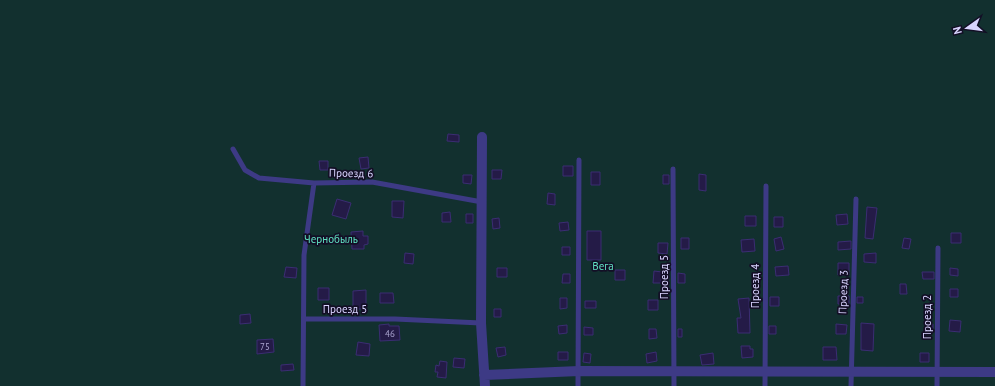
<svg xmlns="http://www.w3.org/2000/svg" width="995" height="386" font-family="'PT Sans',sans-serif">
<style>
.green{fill:#12302f}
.building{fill:#241b47;stroke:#3b2d73}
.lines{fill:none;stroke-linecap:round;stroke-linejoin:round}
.service{stroke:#3d3a85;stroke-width:5}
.minor{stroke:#3d3a85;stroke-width:10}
.labels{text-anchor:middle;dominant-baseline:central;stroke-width:3.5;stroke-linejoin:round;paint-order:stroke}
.number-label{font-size:9px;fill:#aca6d1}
.street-label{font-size:11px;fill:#d9d4ff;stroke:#130f26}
.park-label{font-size:11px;fill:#5fe0c0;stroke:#130f26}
</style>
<rect width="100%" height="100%" fill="#130f26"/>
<path class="green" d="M0,0h995v386h-995z"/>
<path class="building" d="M448,134l11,1v7l-12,-1z
M368,157l1,11 -8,1 -2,-11z
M319,161h9v9h-8z
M563,166h10v10h-10z
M492,170h10l-1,9h-9z
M591,172h9v13h-9z
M699,174l7,1v16l-7,-1z
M463,175h9l-1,9 -8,-1z
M663,175h6v9h-6z
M548,193l7,1v11l-8,-1z
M337,199l14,4 -5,16 -14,-4z
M392,201h12l-1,17 -11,-1z
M867,207l10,1 -4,31 -8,-1z
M450,212l1,10h-9v-9z
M466,214h7v9h-7z
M847,214l1,10 -11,1 -1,-10z
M745,216h11v10h-11z
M774,217h9v10h-9z
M499,218l1,10 -7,1 -1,-10z
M568,222l1,8 -9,1 -1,-8z
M363,231v5h5v8l-4,1v4h-12l-1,-17z
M587,231h14v29h-14z
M951,233h10v10h-10z
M781,237l3,12 -8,2 -2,-12z
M681,238h8v11h-8z
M904,238l7,1 -2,10 -7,-1z
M754,239l1,12 -13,1 -1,-12z
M851,241v8l-13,1v-8z
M658,243h10l-1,11 -9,-1z
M562,247h8v8h-8z
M405,253l9,1 -1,10 -9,-1z
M876,253v10l-12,-1v-8z
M838,263h11v12h-11z
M788,266l1,9 -13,1 -1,-9z
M286,267l11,1 -1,10 -12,-1z
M497,268h10v9h-10z
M950,268l8,1v7l-8,-1z
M615,270h10v10h-10z
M654,271l8,1 -1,11h-8z
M922,272h12v7h-11z
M678,273l7,1v9h-7z
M563,274h7v9h-8z
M900,284h6l1,10h-7z
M318,288h11v12h-11z
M950,289h8v8h-8z
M366,290v19h-13v-18z
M380,293h13l1,10h-14z
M838,296h11v8h-11z
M770,297h9v9h-9z
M857,297h6v6h-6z
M560,298h7v10l-7,1z
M749,298l1,35h-12l-1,-15h4l-3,-19z
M648,300h10v10h-10z
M585,301h11v7h-11z
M494,309h7v8h-7z
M250,314l1,9 -11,1v-9z
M950,320l11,1 -1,11 -11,-1z
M861,323l13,1 -1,27 -12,-1z
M389,324v2h10l1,14 -20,1 -1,-16z
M836,324l11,1 -1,9h-10z
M927,324h6v8l-6,-1z
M567,325v8l-8,1 -1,-8z
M769,326h7v8h-7z
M584,327l9,1v7h-9z
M649,329h7l1,9 -8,1z
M678,329h4v8h-4z
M273,339l1,13 -17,2v-14z
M358,342l12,2 -1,12 -13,-1z
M741,346h9v3h3v8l-11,1z
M505,347l1,8 -8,2 -2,-9z
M823,347h13l1,13h-14z
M558,352h10v8h-10z
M656,352l1,9 -10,2 -1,-9z
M584,353l7,1 -1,9 -7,-1z
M713,353l1,11 -12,1 -2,-10z
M920,353h9v9h-9z
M454,358l11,1 -1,9 -11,-1z
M440,361l7,1 -1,16 -9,-1 1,-5h-3l1,-7 3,1z
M293,364l1,6 -13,1v-6z"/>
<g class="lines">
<path class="service" d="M233,149l12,21 14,8 55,5 58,-1 110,20
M673,169l1,217
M305,319h90l86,4
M303,386l1,-131 10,-72
M578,386l1,-226
M765,386l1,-200
M851,386l5,-187
M937,386l1,-138"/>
<path class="minor" d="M482,137l-1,186 4,63
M484,375l95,-4 416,1"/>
</g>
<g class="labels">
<g class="number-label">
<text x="390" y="333">46</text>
<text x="265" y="346">75</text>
</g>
<g class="street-label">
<text transform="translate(351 173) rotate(1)">Проезд 6</text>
<text transform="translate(664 277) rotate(-90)">Проезд 5</text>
<text transform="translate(755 286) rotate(-90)">Проезд 4</text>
<text transform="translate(843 292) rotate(-88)">Проезд 3</text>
<text x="345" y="309">Проезд 5</text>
<text transform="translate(927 317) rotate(-90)">Проезд 2</text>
</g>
<g class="park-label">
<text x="331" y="239">Чернобыль</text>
<text x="603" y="266">Вега</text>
</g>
</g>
<g transform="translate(967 28) rotate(256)" stroke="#130f26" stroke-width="3" paint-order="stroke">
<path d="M0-3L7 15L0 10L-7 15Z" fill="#d9d4ff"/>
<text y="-6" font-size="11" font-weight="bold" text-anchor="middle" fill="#d9d4ff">N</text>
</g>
</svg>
